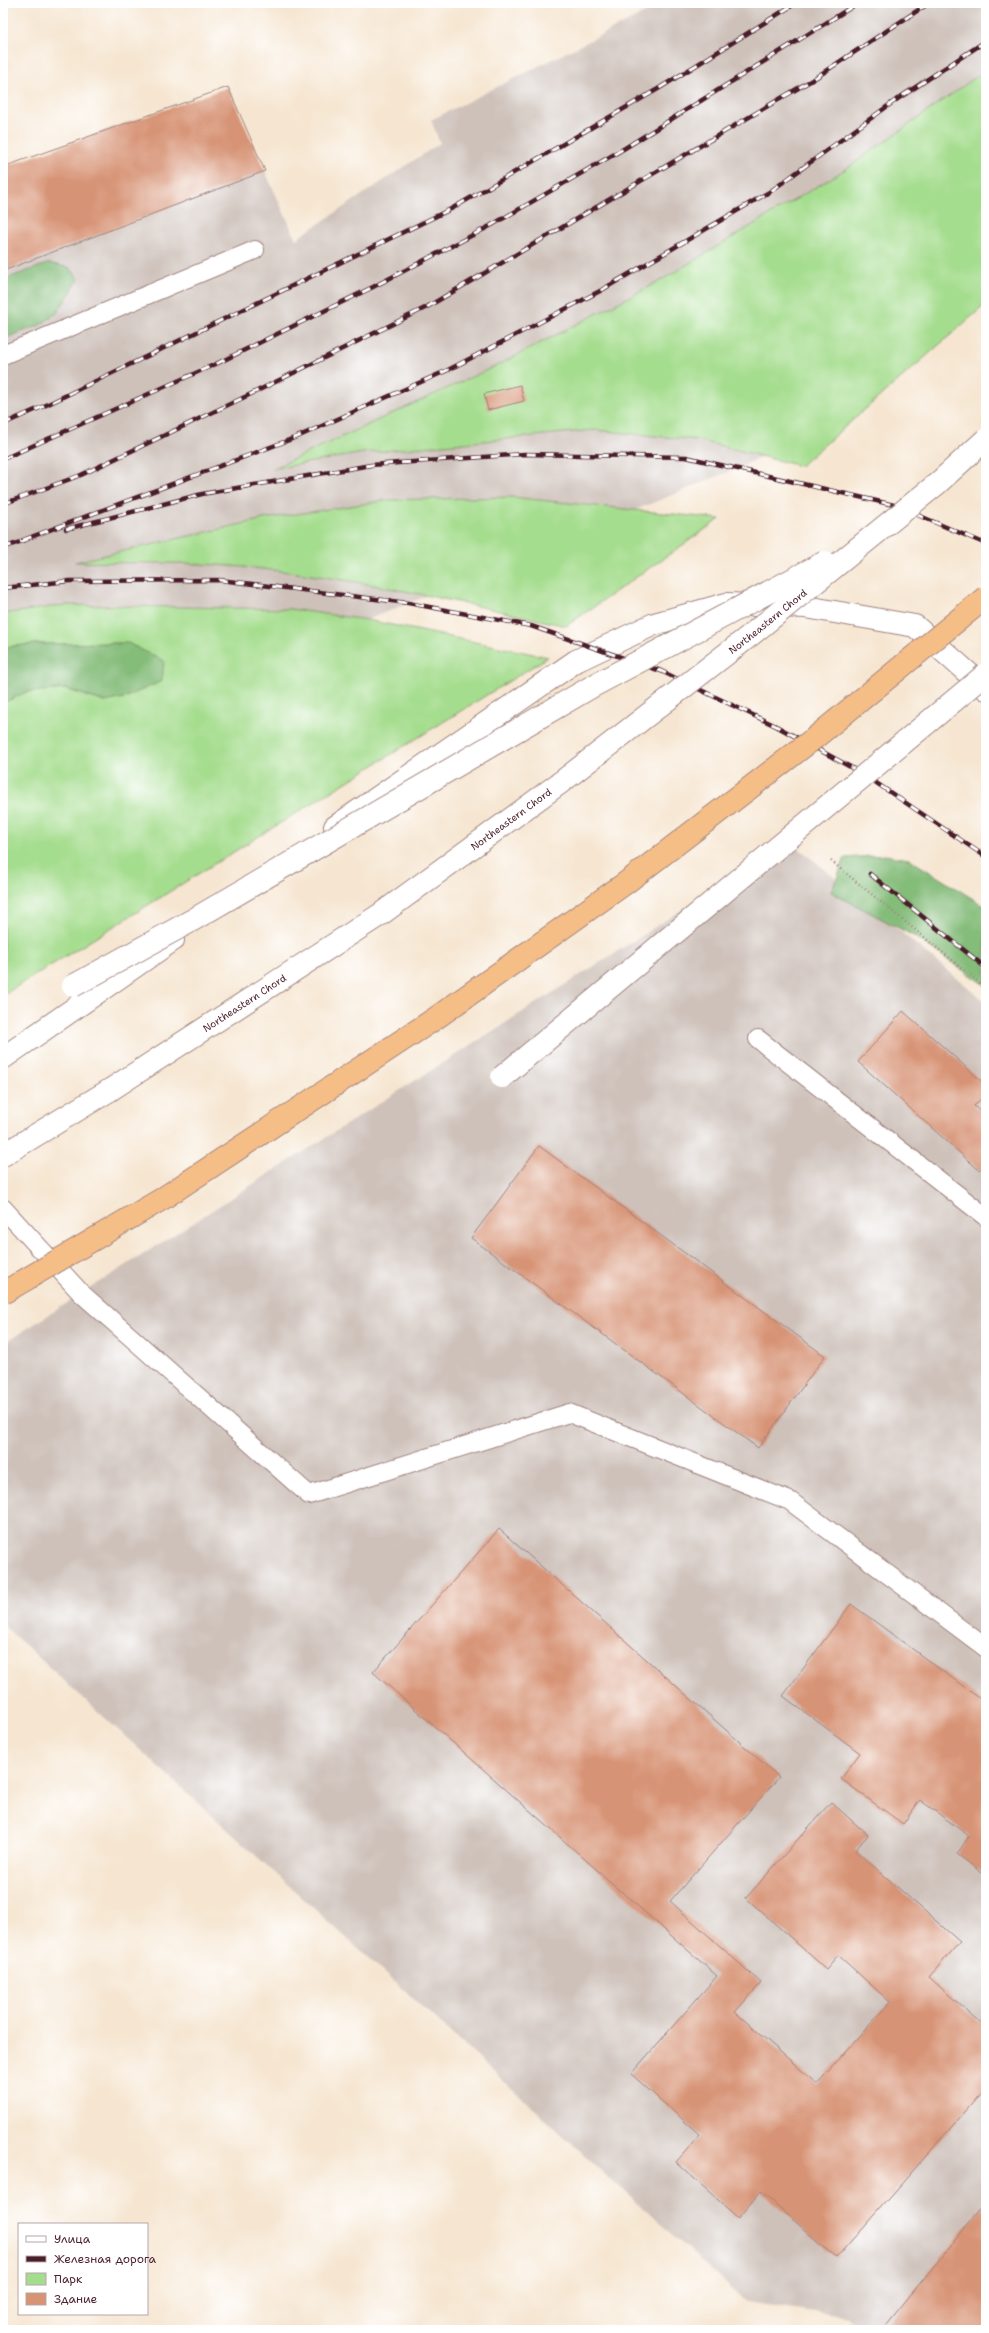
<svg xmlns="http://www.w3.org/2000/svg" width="989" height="2333" font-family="'Shantell Sans',sans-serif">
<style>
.industrial{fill:#cec1ba}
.green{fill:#a5dd8e;stroke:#787e5c}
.forest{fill:#84bc79;stroke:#676e52}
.building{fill:#d79374}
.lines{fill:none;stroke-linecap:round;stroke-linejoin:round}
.lane-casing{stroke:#a0827e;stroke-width:20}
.street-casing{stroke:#a0827e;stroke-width:24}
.path{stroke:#a0827e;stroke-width:2.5;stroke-dasharray:1 3;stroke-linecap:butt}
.lane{stroke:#fff;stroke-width:18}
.street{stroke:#fff;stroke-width:22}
.rail-casing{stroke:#4a1f2b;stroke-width:4.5}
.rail{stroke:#fff;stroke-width:3;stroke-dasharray:9;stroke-linecap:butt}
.street-bridge-casing{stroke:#a0827e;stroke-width:24;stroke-linecap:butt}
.primary-bridge-casing{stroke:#a0827e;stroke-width:24;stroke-linecap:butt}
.street-bridge{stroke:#fff;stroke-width:22}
.primary-bridge{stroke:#f6be87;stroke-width:22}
.labels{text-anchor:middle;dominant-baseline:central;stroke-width:4;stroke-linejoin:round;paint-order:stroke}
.street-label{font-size:10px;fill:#4a1f2b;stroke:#fff}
</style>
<rect width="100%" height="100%" fill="#fff"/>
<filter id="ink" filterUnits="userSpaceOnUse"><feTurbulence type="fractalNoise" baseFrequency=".025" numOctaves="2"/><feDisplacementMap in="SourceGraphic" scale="8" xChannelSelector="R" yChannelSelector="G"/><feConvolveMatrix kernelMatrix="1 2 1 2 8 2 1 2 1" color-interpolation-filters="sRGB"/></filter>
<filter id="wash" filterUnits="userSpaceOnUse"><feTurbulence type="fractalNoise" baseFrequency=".012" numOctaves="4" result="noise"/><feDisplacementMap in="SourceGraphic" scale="16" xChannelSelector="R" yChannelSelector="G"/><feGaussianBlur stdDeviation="0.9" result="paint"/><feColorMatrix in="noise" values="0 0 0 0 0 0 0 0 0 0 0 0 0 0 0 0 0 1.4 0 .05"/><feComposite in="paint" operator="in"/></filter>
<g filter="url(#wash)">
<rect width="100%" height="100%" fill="#f6e6d1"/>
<path class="industrial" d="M665,3h321v123l-198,318 -50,24 -371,152 -77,-11 -225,-4 -62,9v-343l262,-100 31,68 144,-96 -9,-23z
M790,841l196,161v1328h-122l-15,-13 -103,-15 -743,-677v-281z"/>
<path class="green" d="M986,70v234l-186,162 -103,-26 -103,-10 -231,23 -91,16 228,-105 158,-82 188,-113z
M511,497l209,22 -154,107c-115,-26 -231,-53 -348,-61 -48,-3 -96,-2 -143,-3l189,-43 125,-19z
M65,605l225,4 77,11 181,37 -545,338v-292l23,-11 40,-3 39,13 23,-59 -91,1 -34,3v-33z"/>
<path class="forest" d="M49,263l21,5 9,11 -22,34 -17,12 -37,14v-59z
M128,643l36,18 -2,20 -38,17 -19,4 -39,-13 -40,3 -23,11v-56l34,-3z
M885,855l24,4 77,48v79l-74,-51 -81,-43 14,-34z"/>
<g id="blocks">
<path class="building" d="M228,87l37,84 -262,100v-104z
M520,385l4,16 -36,9 -4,-16z
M903,1011l83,74v8l-12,13 12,10v46l-7,8 -121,-108z
M539,1146l286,210 -67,92 -287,-210z
M499,1529l280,248 -109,124 91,82 -26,29 82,72 73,-82 -52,-47 -12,14 -80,-71 85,-96 37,33 -13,15 105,92 -31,35 57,51v60l-150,170 -75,-67 -23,27 -62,-56 24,-27 -69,-61 86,-98 -344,-304z
M851,1604l135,99v173l-29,-22 12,-18 -49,-36 -17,24 -62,-45 19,-26 -77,-57z
M986,2202v128h-104z"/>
</g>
</g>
<g filter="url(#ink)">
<use href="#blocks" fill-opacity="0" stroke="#a0827e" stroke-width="1"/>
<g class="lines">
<g class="lane-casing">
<path id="lane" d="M3,355l252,-105
M758,1039l228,178
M3,1208l78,85 228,202 260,-82 221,88 196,147"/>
</g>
<g class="street-casing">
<path id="street" d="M335,827l241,-166 78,-37 72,-20 80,3 109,19 71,63
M3,1058l170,-118
M3,1155l107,-65"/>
</g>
<path class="path" d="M831,861l155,127"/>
<use href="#lane" class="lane"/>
<use href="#street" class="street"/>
<g class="rail-casing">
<path id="rail" d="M3,424l39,-17 411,-199 205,-119 138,-86
M3,459l215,-96 155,-76 117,-61 135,-78 233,-145
M3,504l78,-29 170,-81 176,-87 385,-227 117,-77
M66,529l136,-35 169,-29 153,-11 162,3 208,48 92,39
M23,540l274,-103 151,-67 152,-79 171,-100 125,-91 90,-59
M3,548l25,-9
M3,588l66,-7 151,-1 188,23 123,23 130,45 115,55 87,48 123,83
M870,874l116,94"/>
</g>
<use href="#rail" class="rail"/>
<g class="street-bridge-casing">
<g id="street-bridge">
<path d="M73,986l118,-65 402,-235 232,-124"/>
<path d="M502,1077l484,-403"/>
<path id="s1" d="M110,1090l271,-176 183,-134 188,-146 186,-151 48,-44"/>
</g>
</g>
<g class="primary-bridge-casing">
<path id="primary-bridge" d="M3,1293l159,-94 274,-181 191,-136 189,-145 170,-140"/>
</g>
<use href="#street-bridge" class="street-bridge"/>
<use href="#primary-bridge" class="primary-bridge"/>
</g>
</g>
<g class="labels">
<g class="street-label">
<text stroke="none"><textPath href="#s1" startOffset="808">Northeastern Chord</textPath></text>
<text stroke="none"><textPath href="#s1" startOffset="484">Northeastern Chord</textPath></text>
<text stroke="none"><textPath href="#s1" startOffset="160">Northeastern Chord</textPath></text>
</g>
</g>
<rect width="989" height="2333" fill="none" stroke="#fff" stroke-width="16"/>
<rect x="18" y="2223" width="130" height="92" fill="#ffffff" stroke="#b7a5aa"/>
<rect x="26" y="2236" width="20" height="6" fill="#ffffff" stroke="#b7a5aa"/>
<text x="54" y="2243" font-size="12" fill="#4a1f2b">Улица</text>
<rect x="26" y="2256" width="20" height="6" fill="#4a1f2b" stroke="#b7a5aa"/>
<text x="54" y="2263" font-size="12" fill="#4a1f2b">Железная дорога</text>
<rect x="26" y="2273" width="20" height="12" fill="#a5dd8e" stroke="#b7a5aa"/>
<text x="54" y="2283" font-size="12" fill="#4a1f2b">Парк</text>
<rect x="26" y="2293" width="20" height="12" fill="#d79374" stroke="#b7a5aa"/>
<text x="54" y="2303" font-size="12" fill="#4a1f2b">Здание</text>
</svg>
